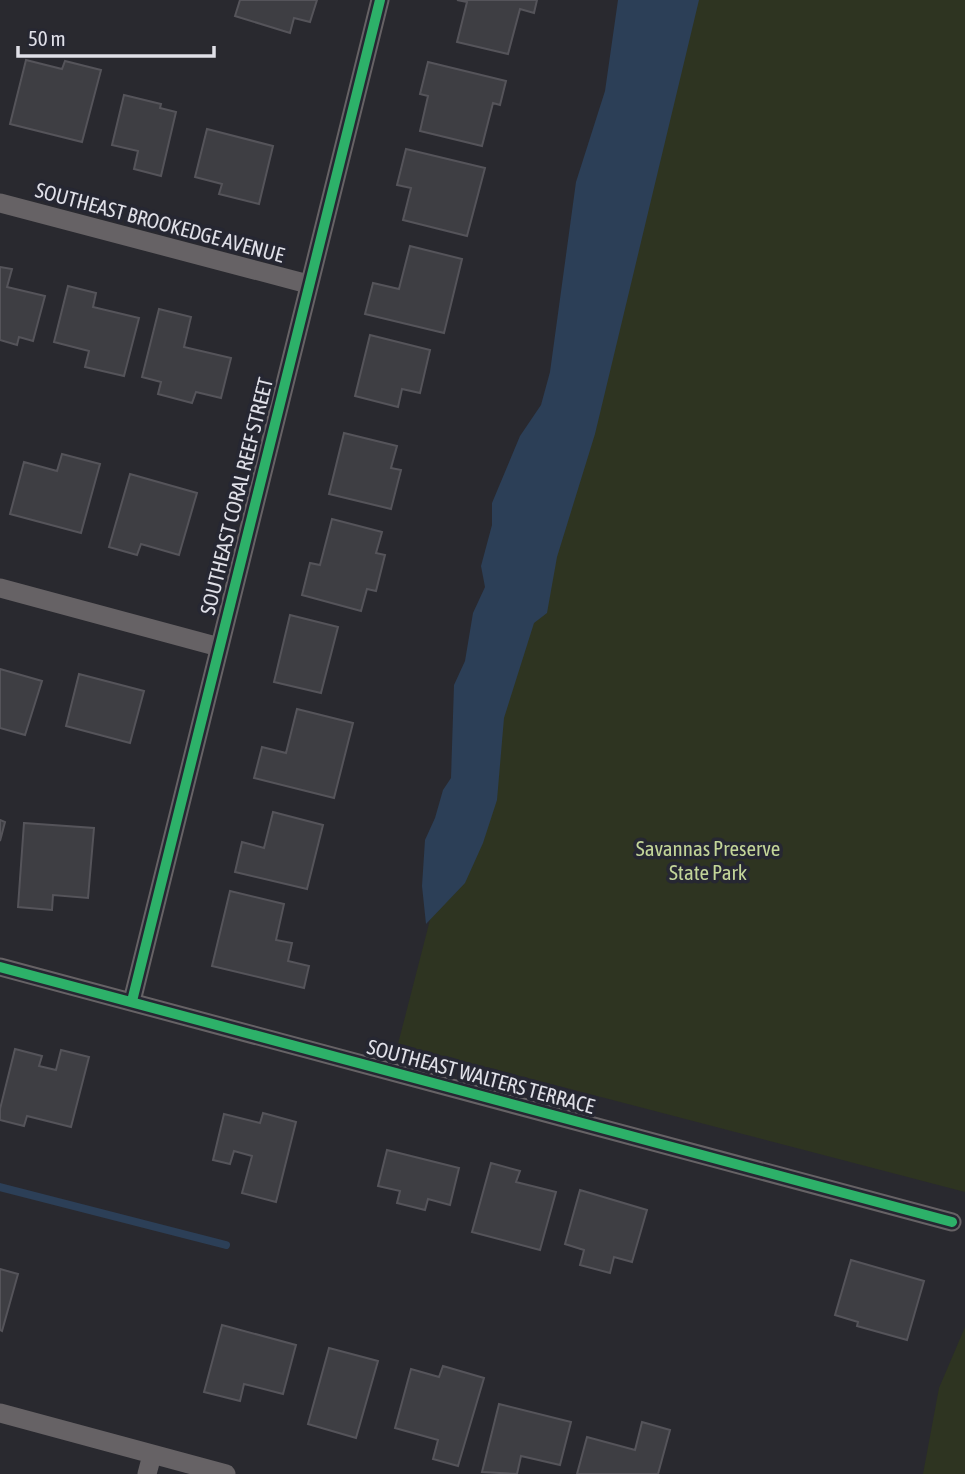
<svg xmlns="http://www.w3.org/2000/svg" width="965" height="1474" font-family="'Asap Condensed',sans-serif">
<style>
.green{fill:#2e3421}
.water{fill:#2c3f57}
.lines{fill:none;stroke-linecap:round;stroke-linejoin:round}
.stream{stroke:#2c3f57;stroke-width:8}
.building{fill:#3e3e43;stroke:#55545a;stroke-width:2}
.street{stroke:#666265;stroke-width:19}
.cycleway-casing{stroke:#262732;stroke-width:15}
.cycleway{stroke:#2db169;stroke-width:10}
.labels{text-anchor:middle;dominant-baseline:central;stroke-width:7;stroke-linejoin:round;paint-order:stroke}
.street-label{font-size:21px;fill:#e0e0e8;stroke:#262732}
.park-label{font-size:21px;fill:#c3d599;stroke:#262732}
</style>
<rect width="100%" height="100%" fill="#29292f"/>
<path class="green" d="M667,0h298v1192l-567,-148z
M965,1327v147h-42l16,-86z"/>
<path class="water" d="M618,0h81l-104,434 -38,123 -10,56 -13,10 -30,95 -7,82 -14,43 -18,40 -39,41 -4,-38 3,-46 10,-22 8,-28 8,-12 3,-93 11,-24 8,-48 12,-26 -4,-21 11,-41v-22l28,-67 21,-31 9,-33 26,-190 29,-91z"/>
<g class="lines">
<path class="stream" d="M0,1187l226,58"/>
</g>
<path class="building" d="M240,0h77l-7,22 -16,-4 -4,15 -55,-17z
M457,0h80l-3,13 -14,-4 -12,45 -51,-12 10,-40z
M26,60l36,9 3,-8 36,9 -19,72 -72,-18z
M428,62l78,19 -6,24 -7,-2 -11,43 -62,-15 8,-35 -8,-2z
M124,95l37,9 -1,4 16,4 -15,64 -27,-7 4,-18 -26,-6z
M207,129l66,17 -14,58 -40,-10 3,-10 -27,-7z
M406,149l79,19 -18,68 -64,-16 8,-32 -14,-3z
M410,246l52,13 -18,74 -79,-19 8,-31 26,6z
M0,267l12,2 -5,18 38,9 -12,45 -14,-4 -2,8 -17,-5z
M68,286l28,7 -3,14 46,11 -15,58 -39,-9 4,-16 -35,-9z
M159,309l32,8 -7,30 47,11 -10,40 -25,-6 -4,11 -34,-9 3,-12 -19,-5z
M370,335l60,15 -10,43 -18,-4 -4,18 -43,-11z
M344,433l53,13 -6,22 10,2 -10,39 -62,-15z
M62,454l38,10 -19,69 -71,-19 14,-52 33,9z
M130,474l67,19 -18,62 -38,-11 -4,11 -28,-8z
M332,519l50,13 -6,21 9,2 -9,36 -9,-2 -6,22 -59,-16 8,-32 10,2z
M290,615l48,12 -17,66 -47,-11z
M0,669l42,12 -17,54 -25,-7z
M79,674l65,17 -14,52 -64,-17z
M297,709l56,14 -19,75 -80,-20 8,-31 24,6z
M273,812l50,13 -16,64 -72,-17 7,-30 22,6z
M0,820l5,2 -5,19z
M24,823l70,5 -6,70 -35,-3 -1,15 -34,-3z
M230,891l54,13 -8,36 16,3 -4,18 21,5 -5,22 -92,-22z
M15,1049l27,7 -3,10 17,4 5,-20 28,7 -18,70 -44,-11 -3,10 -24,-6v-11z
M263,1113l33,9 -20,80 -34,-9 10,-37 -18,-5 -4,13 -17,-4 11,-46 36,9z
M387,1150l72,18 -9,37 -22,-6 -3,11 -28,-7 3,-12 -22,-5z
M491,1163l29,8 -4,11 40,10 -16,58 -68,-18z
M580,1190l67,20 -15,52 -18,-5 -4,16 -30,-8 4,-15 -19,-6z
M851,1260l73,21 -17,59 -50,-14 1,-4 -23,-7z
M0,1269l18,5 -16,57 -2,-1z
M222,1325l74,20 -13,49 -39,-10 -4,17 -36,-9z
M329,1348l49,13 -22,77 -48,-14z
M443,1366l41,12 -26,88 -25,-7 5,-19 -43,-12 16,-59 28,8z
M499,1404l72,18 -11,43 -39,-9 -4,18 -35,-2z
M642,1422l28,8 -12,44h-81l10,-37 48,13z"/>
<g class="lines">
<path class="street" d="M0,203l308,81
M0,588l219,59
M0,967l952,255
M132,1001l248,-1001
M0,1413l226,61
M147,1474l5,-19"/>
<g class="cycleway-casing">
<path id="cycleway" d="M0,967l952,255
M132,1001l248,-1001"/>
</g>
<use href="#cycleway" class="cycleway"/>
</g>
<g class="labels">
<g class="street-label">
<text transform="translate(160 222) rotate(15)">SOUTHEAST BROOKEDGE AVENUE</text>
<text transform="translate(236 496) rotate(-76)">SOUTHEAST CORAL REEF STREET</text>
<text transform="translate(481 1076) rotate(15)">SOUTHEAST WALTERS TERRACE</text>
</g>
<g class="park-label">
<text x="708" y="848">Savannas Preserve<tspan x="708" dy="24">State Park</tspan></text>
</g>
</g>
<path d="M18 46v10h196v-10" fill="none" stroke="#e0e0e8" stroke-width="3.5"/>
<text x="28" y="46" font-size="21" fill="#e0e0e8" stroke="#262732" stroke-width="5" paint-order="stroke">50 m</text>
</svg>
